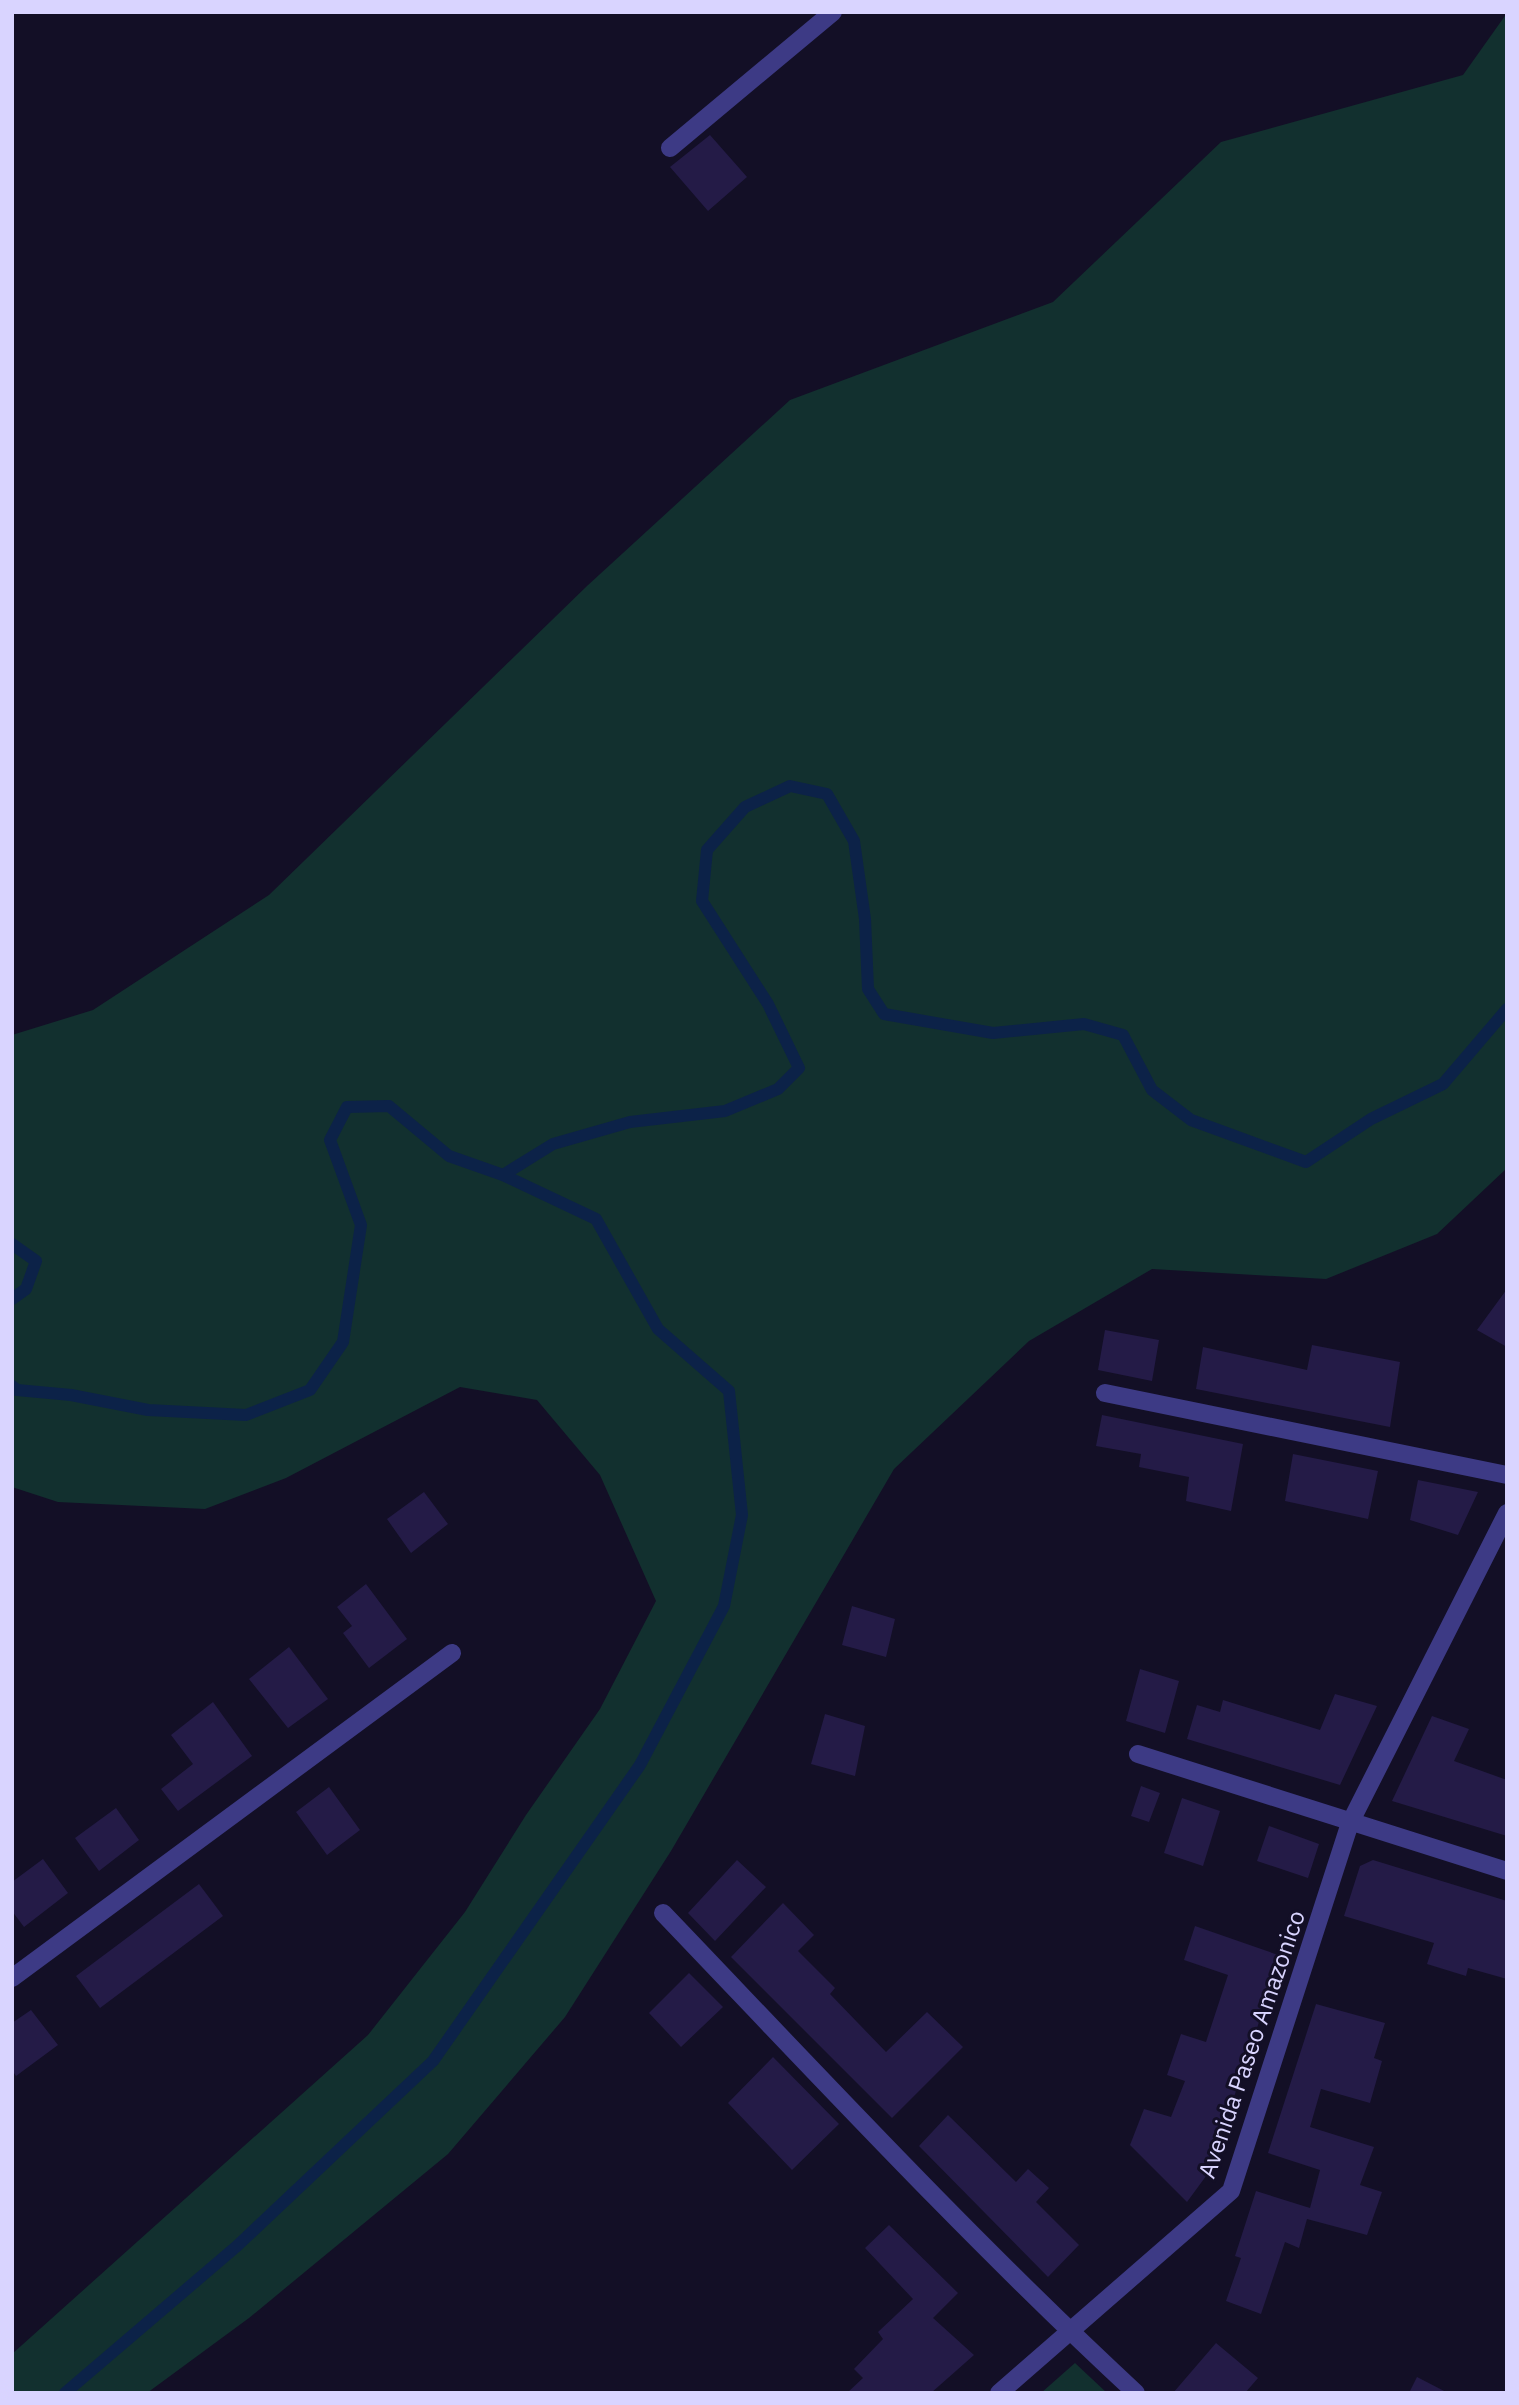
<svg xmlns="http://www.w3.org/2000/svg" width="1519" height="2405" font-family="'IBM Plex Sans',sans-serif">
<style>
.green{fill:#12302f}
.lines{fill:none;stroke-linecap:round;stroke-linejoin:round}
.stream{stroke:#0c2248;stroke-width:12}
.building{fill:#241b47}
.lane{stroke:#3d3a85;stroke-width:18}
.street{stroke:#3d3a85;stroke-width:18}
.labels{text-anchor:middle;dominant-baseline:central;stroke-width:6;stroke-linejoin:round;paint-order:stroke}
.street-label{font-size:24px;fill:#d9d4ff;stroke:#130f26}
</style>
<rect width="100%" height="100%" fill="#130f26"/>
<path class="green" d="M1507,13v1155l-70,66 -111,45 -174,-10 -123,72 -135,128 -223,382 -106,166 -117,137 -199,164 -102,75h-135v-39l356,-319 97,-123 61,-97 74,-106 56,-108 -56,-126 -63,-75 -77,-13 -174,91 -81,31 -147,-7 -46,-15v-452l81,-25 176,-115 318,-309 203,-186 263,-98 168,-160 242,-67z
M1075,2363l32,30h-66z"/>
<g class="lines">
<path class="stream" d="M12,1244l24,17 -10,28 -14,10
M12,1386l5,4 54,5 77,15 98,5 64,-25 33,-48 18,-117 -31,-85 17,-33 42,-1 60,50 54,19 50,-31 77,-22 95,-11 53,-22 21,-21 -31,-64 -66,-103 5,-51 38,-43 45,-21 37,8 27,47 11,78 3,70 16,25 109,19 91,-9 39,11 29,55 39,30 115,42 65,-43 72,-35 64,-75
M65,2393l172,-147 196,-185 207,-296 84,-159 18,-91 -13,-124 -71,-62 -62,-110 -93,-44"/>
</g>
<path class="building" d="M710,135l37,42 -39,34 -38,-44z
M1507,1289v58l-30,-17z
M1105,1330l54,10 -7,41 -54,-11z
M1312,1345l88,17 -10,65 -194,-38 7,-42 104,23z
M1102,1415l141,29 -12,67 -45,-10 3,-24 -50,-10 2,-13 -45,-8z
M1293,1454l85,17 -10,48 -83,-18z
M1418,1480l60,12 -20,43 -48,-15z
M424,1492l24,32 -37,29 -24,-34z
M366,1584l41,55 -38,29 -26,-35 9,-7 -15,-19z
M852,1606l43,13 -9,38 -44,-12z
M289,1647l39,52 -40,29 -39,-49z
M1140,1669l39,12 -14,52 -39,-12z
M1335,1694l42,12 -37,79 -153,-46 10,-34 23,7 3,-12 97,30z
M213,1702l39,54 -74,55 -17,-22 32,-25 -22,-29z
M825,1714l40,12 -10,50 -44,-12z
M1432,1716l37,13 -15,32 53,19v56l-115,-35z
M1141,1786l19,7 -11,29 -18,-6z
M329,1787l31,43 -33,25 -31,-43z
M1182,1798l38,13 -17,55 -39,-13z
M116,1808l23,32 -40,31 -24,-33z
M1269,1826l50,18 -11,34 -51,-17z
M43,1859l25,34 -44,34 -12,-16v-29z
M737,1860l29,27 -51,54 -27,-28z
M1373,1860l134,41v78l-39,-11 -2,8 -39,-12 7,-21 -90,-27 16,-50z
M199,1884l24,32 -123,92 -24,-32z
M783,1903l31,32 -16,16 37,37 -5,6 56,58 41,-40 36,35 -71,71 -161,-161z
M1195,1926l86,30 -72,216 -22,30 -57,-57 14,-36 27,8 14,-36 -18,-6 14,-41 25,8 22,-67 -44,-15z
M689,1973l34,34 -42,40 -32,-34z
M1316,2004l69,19 -11,35 8,3 -12,42 -49,-14 -11,38 64,20 -14,38 22,7 -15,43 -60,-16 -8,29 -14,-6 -24,72 -35,-13 15,-43 -6,-2 21,-65 54,17 10,-38 -52,-17z
M31,2010l27,35 -42,31 -4,-6v-47z
M773,2057l66,67 -47,46 -64,-67z
M948,2115l68,67 12,-13 21,19 -13,14 43,43 -31,32 -129,-131z
M889,2225l69,68 -25,25 41,37 -43,38h-84l16,-15 -9,-9 29,-30 -5,-7 35,-33 -48,-51z
M1216,2343l42,35 -13,15h-72z
M1417,2377l31,16h-39z"/>
<g class="lines">
<path class="lane" d="M670,148l163,-136"/>
<path class="street" d="M1105,1393l402,82
M1138,1754l369,117
M663,1913c155,162 308,327 473,480
M12,1978l440,-325
M999,2393l232,-202 119,-368 157,-310"/>
</g>
<g class="labels">
<g class="street-label">
<text transform="translate(1251 2044) rotate(-71)">Avenida Paseo Amazonico</text>
</g>
</g>
<rect width="1519" height="2405" fill="none" stroke="#d9d4ff" stroke-width="28"/>
</svg>
